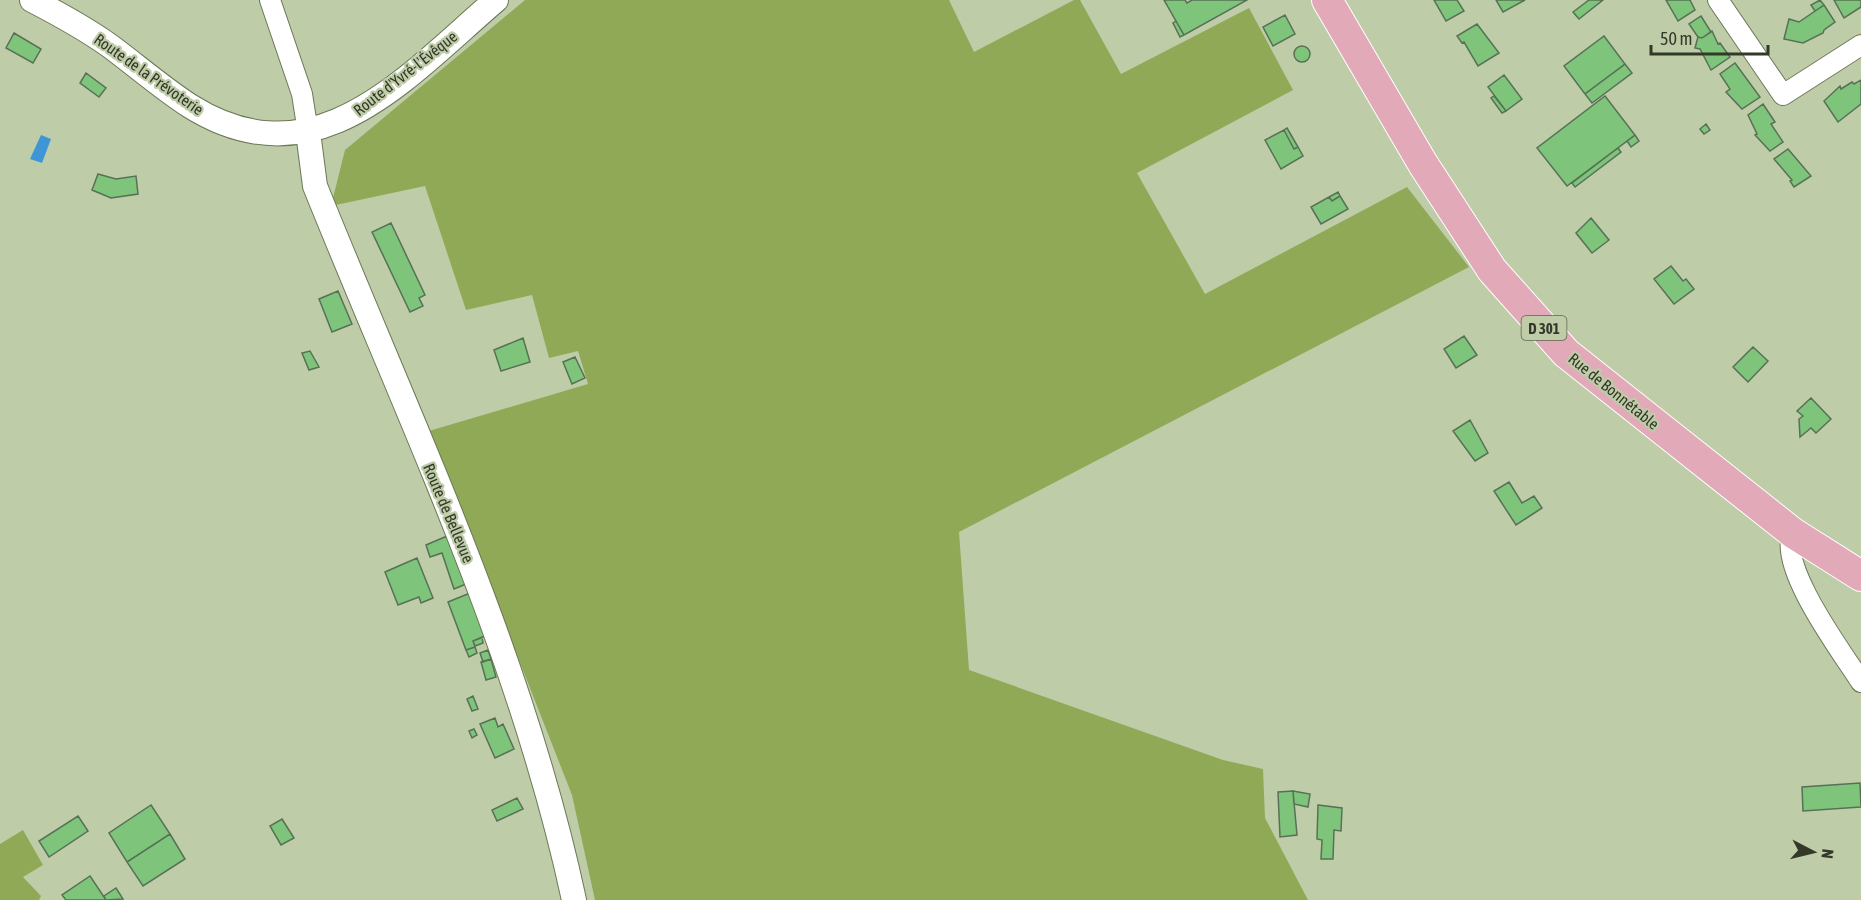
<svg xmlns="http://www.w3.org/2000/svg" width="1861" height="900" font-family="'Asap Condensed',sans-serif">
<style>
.green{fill:#90a957}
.water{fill:#3e96d6}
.building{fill:#7ec57b;stroke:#577156;stroke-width:1.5}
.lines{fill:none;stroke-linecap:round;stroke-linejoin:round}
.minor-casing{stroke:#6c7857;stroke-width:22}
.tertiary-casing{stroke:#6c7857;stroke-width:26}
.primary-casing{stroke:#fff;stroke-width:32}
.minor{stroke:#fff;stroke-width:20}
.tertiary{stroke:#fff;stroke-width:24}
.primary{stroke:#e2aab9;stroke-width:30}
.labels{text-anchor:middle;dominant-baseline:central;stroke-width:4.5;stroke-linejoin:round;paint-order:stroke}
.shield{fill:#bfcca8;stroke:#5d644f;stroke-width:1.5}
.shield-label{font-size:15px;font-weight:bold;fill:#333829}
.street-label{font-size:16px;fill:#333829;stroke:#bfcca8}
</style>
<rect width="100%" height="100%" fill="#bfcca8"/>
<path class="green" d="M525,0h424l25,52 100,-52h6l41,74 128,-66 44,82 -156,83 68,121 202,-107 62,80 -510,265 10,138 254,90 40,9 2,49 43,82h-713l-23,-105 -143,-364 159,-47 -10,-33 -29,7 -17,-63 -66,15 -41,-124 -94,20 14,-56z
M23,830l20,35 -20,12 18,19 -2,4h-39v-56z"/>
<path class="water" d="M41,135l10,4 -9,24 -12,-4z"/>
<path class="building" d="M1164,0h21l2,3 5,-3h55l-63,35z
M1434,0h23l7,11 -18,10z
M1496,0h29l-22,12z
M1589,0h14l-24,19 -6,-7z
M1666,0h24l5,10 -17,11z
M1820,0l4,5 -9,6 -4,-6z
M1834,0h27v7l-17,11z
M1824,5l11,17 -11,8 -1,3 -20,10 -19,-4 5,-20 10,3z
M1285,15l10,19 -22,12 -10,-19z
M1701,16l10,16 -9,6 -4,-1 -9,-13z
M1176,21l8,14 -4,2 -7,-14z
M1477,24l22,29 -21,13 -14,-24 -2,1 -5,-7z
M1712,31l6,13 2,-1 10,14 -19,13 -11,-21 -5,-1 3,-11 4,1z
M14,33l27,16 -8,14 -27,-15z
M1604,36l21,28 -40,30 -21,-28z
M1294 54a8 8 0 1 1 16 0a8 8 0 1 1-16 0Z
M1735,63l25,34 -18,12 -16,-17 4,-3 -10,-15z
M1625,64l7,9 -40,30 -7,-9z
M86,73l20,15 -7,9 -19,-14z
M1504,75l18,24 -16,12 -18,-24z
M1861,80v24l-23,18 -14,-21 16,-15 1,3 11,-7 2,2z
M1494,96l12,15 -4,2 -11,-15z
M1605,96l30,39 -68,51 -30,-38z
M1763,104l12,18 -4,2 12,18 -13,9 -15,-16 2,-1 -9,-19z
M1706,124l4,6 -6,4 -4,-5z
M1287,128l11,19 -4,2 -10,-19z
M1284,130l10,19 4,-2 5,9 -22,13 -16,-29z
M1635,135l4,6 -8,6 -4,-6z
M1618,148l3,4 -46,35 -3,-4z
M1788,149l23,27 -17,11 -4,-6 2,-1 -18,-21z
M98,174l18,5 20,-3 2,18 -27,4 -19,-8z
M1338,192l2,4 -8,5 -3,-4z
M1340,196l8,13 -27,15 -10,-17 18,-10 3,4z
M1591,218l18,22 -17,13 -16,-20z
M391,223l34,72 -6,3 4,8 -13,6 -38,-80z
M1671,266l12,15 3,-2 8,10 -20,15 -20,-25z
M338,291l14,33 -20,8 -13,-33z
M1464,336l13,19 -21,13 -12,-19z
M523,338l7,24 -29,9 -7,-21z
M1753,347l15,14 -20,21 -15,-15z
M310,351l9,16 -10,3 -7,-17z
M575,357l10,21 -13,6 -9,-22z
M1811,398l20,21 -15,14 -5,-5 -11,9 -1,-18 4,-3 -6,-5z
M1470,420l18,33 -13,8 -22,-30z
M1509,482l13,21 12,-7 8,12 -26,17 -22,-34z
M447,536l19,48 -12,5 -12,-36 -12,4 -4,-12z
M417,558l16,40 -12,5 -2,-6 -21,8 -13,-33z
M470,593l16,43 -13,5 2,6 -9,3 -18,-48z
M482,637l1,6 -8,3 -2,-5z
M475,647l2,6 -8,4 -3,-7z
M488,650l3,9 -8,3 -3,-9z
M491,659l5,18 -10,3 -5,-18z
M473,696l5,13 -6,2 -5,-12z
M495,718l3,9 5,-3 11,25 -19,9 -15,-34z
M474,729l3,6 -5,3 -3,-7z
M1860,783l1,24 -58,4 -1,-24z
M1293,791l4,44 -17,2 -2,-45z
M1293,791l17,3 -2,13 -14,-3z
M517,798l6,11 -26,12 -5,-11z
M151,805l19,29 -43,28 -18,-29z
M1318,805l24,3 -1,23 -7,-1 -1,29h-12l1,-19 -5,-1z
M78,816l10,15 -39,26 -10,-16z
M282,819l12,19 -13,7 -11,-19z
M170,834l15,25 -42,27 -16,-24z
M90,876l16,24h-40l-4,-5z
M116,888l7,11 -17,1 -2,-4z"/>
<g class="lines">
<g class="minor-casing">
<path id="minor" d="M270,0l32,94 6,38
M1718,0l65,95 78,-50
M1793,533c-16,33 49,119 68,149"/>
</g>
<g class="tertiary-casing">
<path id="tertiary" d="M32,0c27,14 53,28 78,46 27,20 52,42 80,60 126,79 216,-29 306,-106
M308,132l7,54c94,234 206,466 259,714"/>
</g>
<g class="primary-casing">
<path id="primary" d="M1327,0l96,164 69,106 74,83 227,180 68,43"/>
</g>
<use href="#minor" class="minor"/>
<use href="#tertiary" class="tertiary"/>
<use href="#primary" class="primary"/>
</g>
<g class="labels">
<rect class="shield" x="1521.5" y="316" width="45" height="24" rx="4.5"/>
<g class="shield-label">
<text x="1544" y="328">D 301</text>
</g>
<g class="street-label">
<text transform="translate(405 73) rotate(-38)">Route d'Yvré-l'Évêque</text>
<text transform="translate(149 74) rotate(35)">Route de la Prévoterie</text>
<text transform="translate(1614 391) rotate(39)">Rue de Bonnétable</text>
<text transform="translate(449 513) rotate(67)">Route de Bellevue</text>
</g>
</g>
<g transform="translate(1813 852) rotate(97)" stroke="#bfcca8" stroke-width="4.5" paint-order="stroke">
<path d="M0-4.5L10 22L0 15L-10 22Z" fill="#333829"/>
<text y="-9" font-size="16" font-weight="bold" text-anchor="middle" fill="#333829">N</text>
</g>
<path d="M1651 45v9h117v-9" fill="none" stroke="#333829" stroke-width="3"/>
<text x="1660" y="45" font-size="18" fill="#333829" stroke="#bfcca8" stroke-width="4.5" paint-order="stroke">50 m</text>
</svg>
